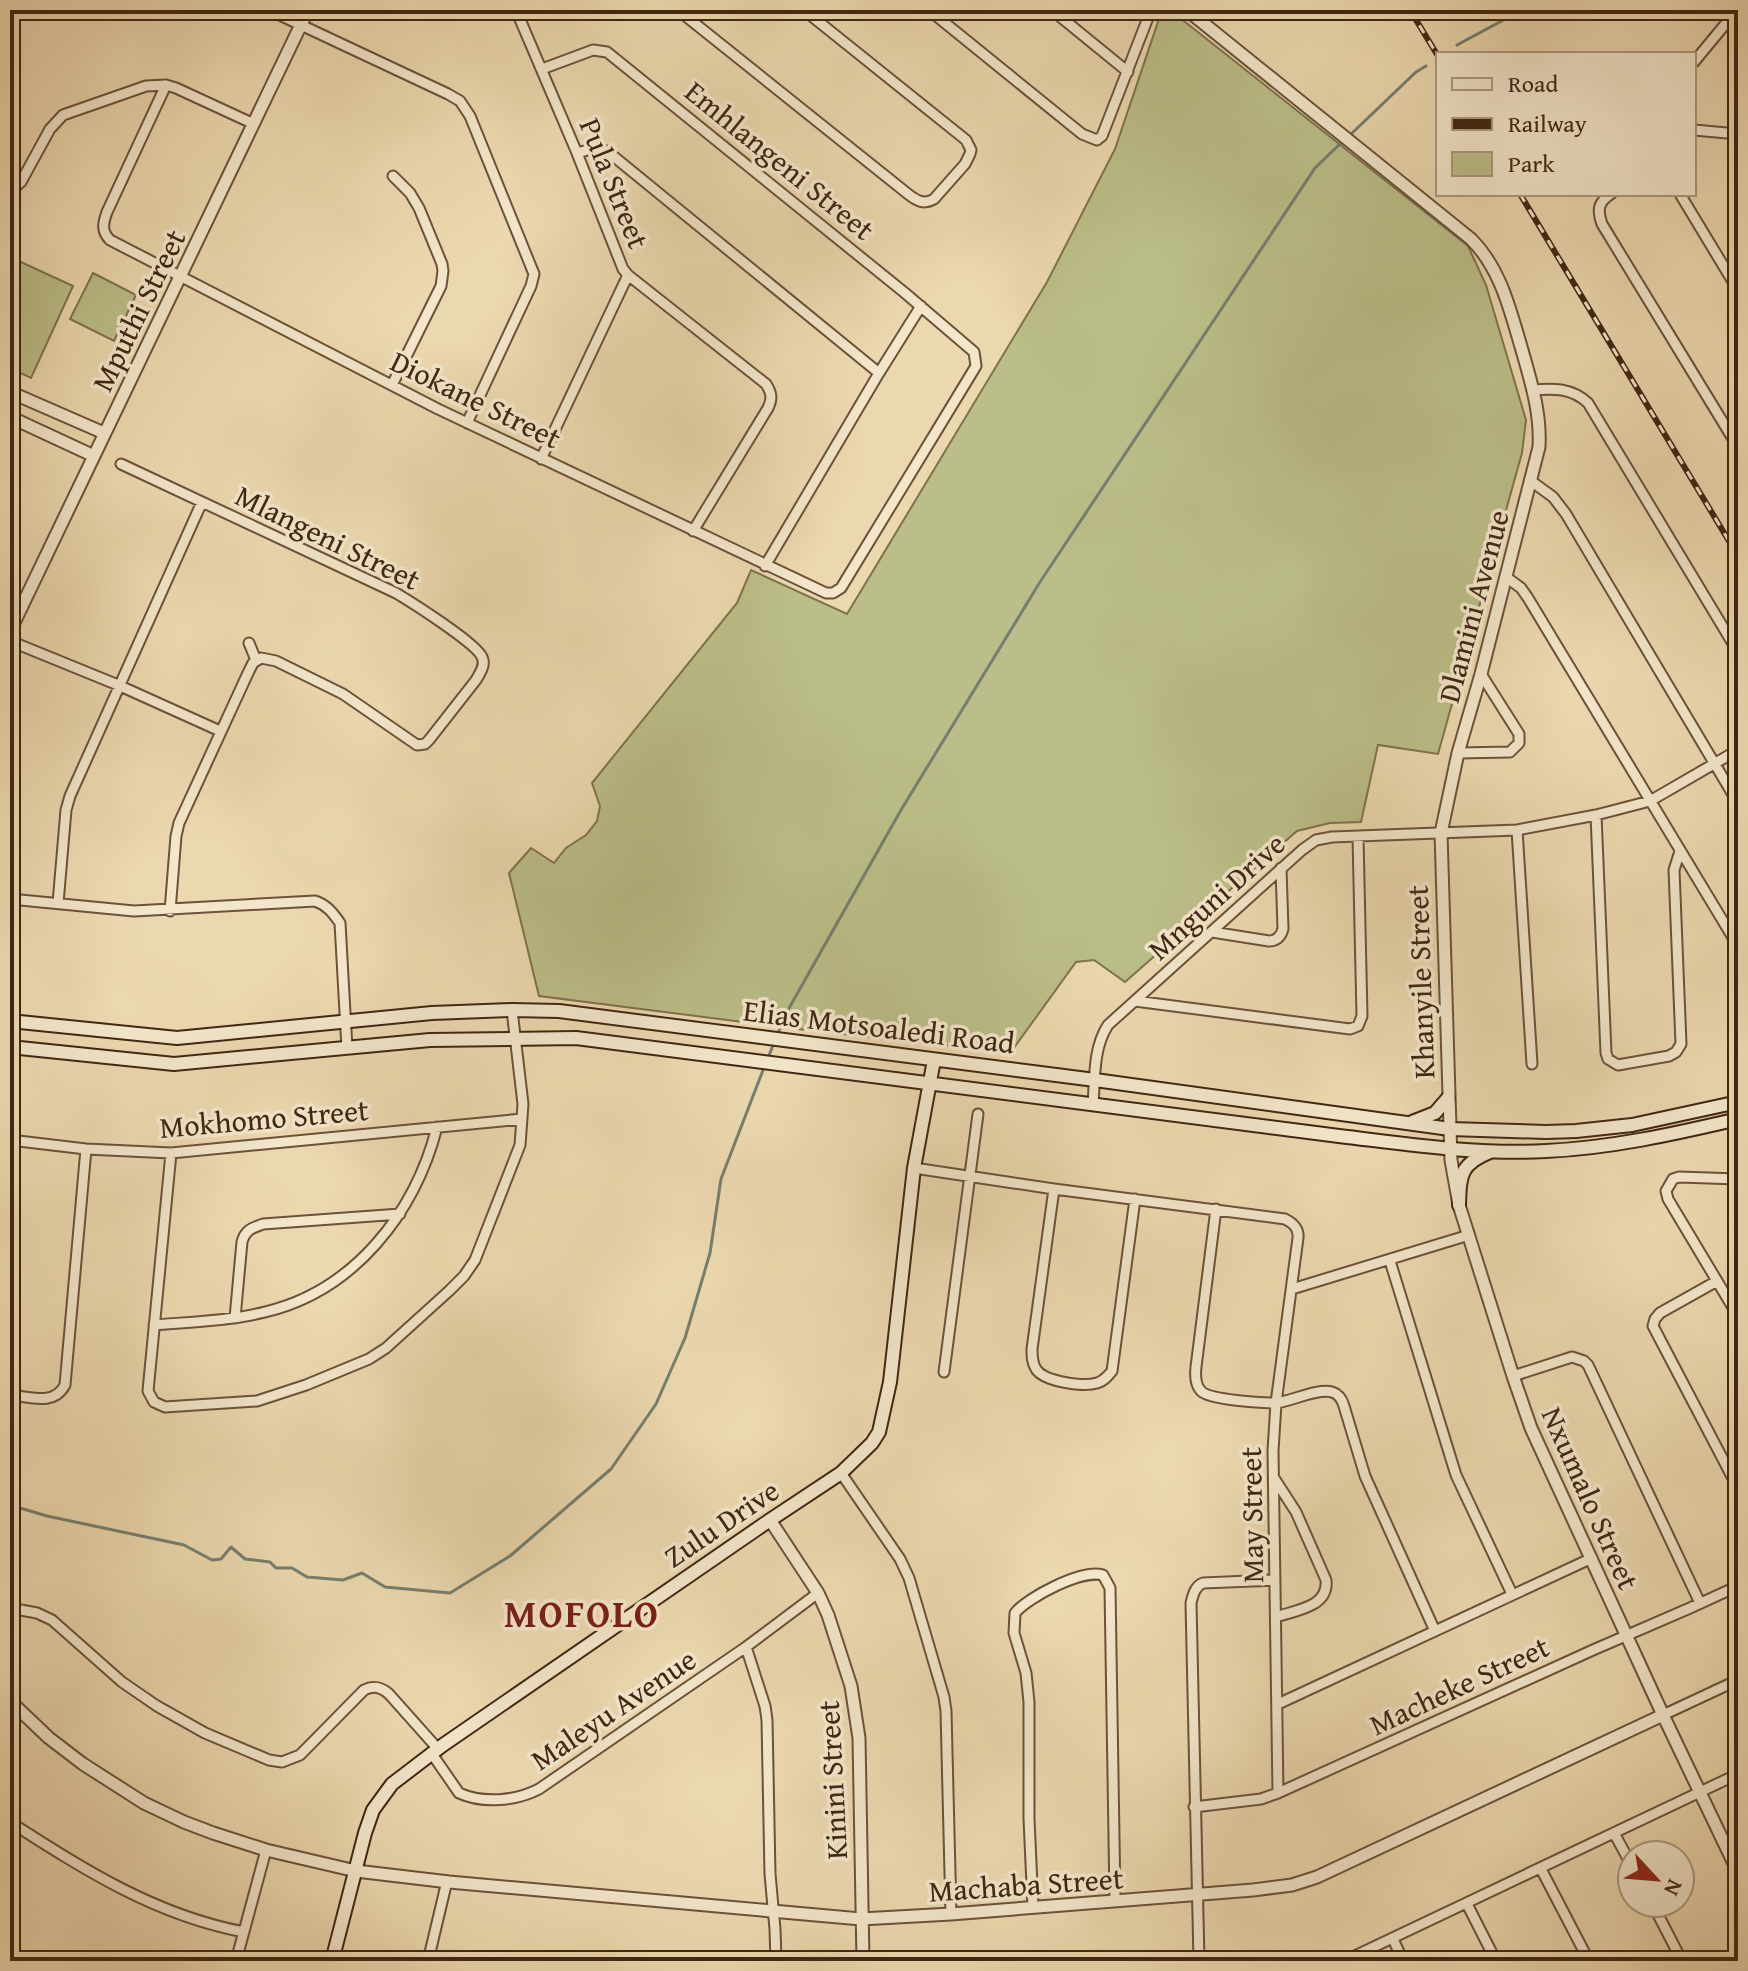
<svg xmlns="http://www.w3.org/2000/svg" width="1748" height="1971" font-family="'Gentium Book Plus',serif">
<style>
.green{fill:#bbbe88;stroke:#7e724e;stroke-width:2}
.lines{fill:none;stroke-linecap:round;stroke-linejoin:round}
.stream{stroke:#757f6e;stroke-width:3}
.minor-casing{stroke:#6b523a;stroke-width:13}
.tertiary-casing{stroke:#6b523a;stroke-width:15}
.secondary-casing{stroke:#402613;stroke-width:16}
.minor{stroke:#f3e6cb;stroke-width:9}
.tertiary{stroke:#f3e6cb;stroke-width:11}
.secondary{stroke:#f3e6cb;stroke-width:12}
.rail-casing{stroke:#402613;stroke-width:6}
.rail{stroke:#f3e6cb;stroke-width:3;stroke-dasharray:9;stroke-linecap:butt}
.labels{text-anchor:middle;dominant-baseline:central;stroke-width:7;stroke-linejoin:round;paint-order:stroke}
.street-label{font-size:30px;fill:#402613;stroke:#f3e6cb}
.district-label{font-size:38px;font-weight:bold;letter-spacing:2px;fill:#7a1f14;stroke:#f3e6cb}
</style>
<rect width="100%" height="100%" fill="#ecd8af"/>
<filter id="stains"><feTurbulence type="fractalNoise" baseFrequency=".0025" numOctaves="4"/><feColorMatrix values="0 0 0 0 .2 0 0 0 0 .09 0 0 0 0 .02 0 0 0 .5 -.17"/></filter>
<radialGradient id="worn" r=".72"><stop offset=".6" stop-color="#630" stop-opacity="0"/><stop offset="1" stop-color="#630" stop-opacity=".3"/></radialGradient>
<path class="green" d="M1162,10h8l298,236 18,39 40,135 -4,33 -84,301 -60,-9 -17,77 -31,1 -33,8 -172,151 -31,-22 -18,2 -65,90 -197,-21 -275,-35 -30,-123 22,-25 23,15 12,-15 20,-13 11,-14 3,-15 -8,-23 145,-180 14,-33 96,44 200,-332 68,-133z
M10,257l63,29 -42,92 -21,-10z
M93,273l43,22 -22,46 -44,-22z"/>
<g class="lines">
<path class="stream" d="M1457,45l65,-35
M1349,136l67,-64 10,-6
M777,1036l7,-19 117,-207 139,-228 275,-414 28,-27
M768,1058l6,-15
M10,1505l37,11 137,29 28,15 9,-1 10,-12 14,12 25,3 6,6h16l15,9 36,3 19,-7 23,14 65,6 60,-37 101,-87 45,-65 29,-66 25,-85 11,-74 44,-114"/>
<g class="minor-casing">
<path id="minor" d="M269,10l179,84 12,7 10,15 64,158 -3,12 -64,137
M516,10l61,143 46,116 5,6 138,109c5,8 7,14 2,24l-75,123
M678,10l230,184c9,7 16,11 26,5l31,-35 5,-10 1,-4 -5,-10 -162,-130
M929,10l153,124 15,6 5,-4 49,-126
M1052,10l76,62
M10,11l5,-1
M1694,62l43,-52
M166,85l-59,127c-4,11 -6,19 3,28l328,169 388,184h7l8,-5 135,-222 -2,-14 -69,-59 -298,-241 -14,-2 -51,19
M1694,130l44,4
M577,153l18,-5 12,3 272,222
M10,192l11,-10 29,-53 13,-14 83,-29 20,-1 10,3 78,36
M1611,194c-13,8 -14,16 -9,30l136,223
M1680,194l58,96
M392,385l49,-99 2,-15 -1,-7 -23,-56 -9,-15 -17,-17
M1533,390c21,-2 39,-2 55,13l150,249
M541,459l87,-184
M121,464l275,129c15,9 80,50 86,64 4,8 -2,16 -6,23l-47,60 -4,4 -8,1 -74,-51 -67,-33 -15,-3 -8,5 -5,10 -69,150 -3,13 -6,75
M1531,481l22,16 13,17 172,289
M765,566l114,-193 42,-67
M1506,577l15,11 7,10 210,348
M10,641l108,44 102,46
M249,643l7,17
M1458,753l52,-1 9,-9v-9l-38,-60
M1596,815l10,238 2,6 10,6 51,-9 7,-4 5,-8 -7,-174 6,-19
M1517,830l15,234
M10,899l124,12 181,-10c12,4 18,12 25,22l7,125
M58,903l8,-93 4,-14 132,-294
M1212,932l57,9c8,0 12,-5 14,-12l-2,-61
M1135,1001l215,28 8,-3 4,-10 -4,-179
M1093,1105c2,-27 0,-57 15,-80l194,-175 14,-10 16,-3 185,-7 79,-15 54,-14 88,-51
M10,1140l76,9 85,4 351,-34
M171,1153l-23,238 6,11 11,5 92,-6 49,-16 63,-26 17,-11 63,-57 15,-15 11,-16 45,-115 3,-41 -11,-94
M914,1168l140,21 231,30c8,4 14,9 13,19l-22,165 -3,48 5,342
M1738,1179l-59,-2 -6,2 -7,12 2,8 70,117
M1054,1189l-22,160c0,7 0,14 4,20 8,13 48,18 61,14 7,-2 11,-7 15,-12l23,-172
M1216,1209l-20,158c-1,9 -1,18 5,24 8,9 62,12 75,12 16,-2 42,-15 56,-11 7,2 10,7 12,14l21,70 70,155
M1390,1261l66,214 56,119
M1717,1281l-57,32 -5,6 -2,7 85,162
M1292,1289l177,-54
M235,1318l7,-76c3,-12 10,-14 21,-18l137,-10
M154,1325c37,-3 74,-4 111,-13 89,-21 150,-99 172,-185
M944,1372l34,-258
M1513,1376l59,-19 12,4 4,4 112,238
M10,1395c21,2 44,11 55,-10l21,-236
M841,1473l59,86 9,19 35,119 2,14 5,203
M1274,1478l22,34 30,68c3,27 -30,30 -50,37
M10,1608l27,5 15,7 70,62 35,24 48,27 64,27 13,2 18,-7 64,-65c10,-5 17,-3 25,4l49,55
M746,1647l19,59 2,14 3,154 5,55 1,32
M1278,1704l314,-146
M1663,1715l75,-35
M432,1754l27,39c24,11 57,8 80,-4l207,-142 72,-54
M1194,1807l67,-8 17,-6 315,-143 97,-42 48,-22
M10,1822c75,48 145,93 234,110
M1614,1833l18,33
M1541,1869l48,92
M1652,1903l30,58
M1467,1904l29,57
M1033,1907l-4,-88v-117l-3,-29 -12,-40 1,-20c13,-16 67,-44 88,-38l7,13 5,312
M1393,1939l10,22
M236,1961l30,-111
M428,1961l19,-80
M1199,1961l-8,-358c2,-8 4,-17 12,-20l72,-3
M1344,1961l394,-187"/>
</g>
<g class="tertiary-casing">
<path id="tertiary" d="M1187,10l284,229c30,30 39,71 51,111 9,32 19,63 17,97l-58,227 -23,79 -17,80 10,327 8,45 54,171 18,52 132,287 75,157
M10,392l94,41
M10,417l84,39
M10,631l298,-621
M770,1520l48,73 10,22 23,71 8,52 4,223
M10,1701l39,37 34,26 61,39 40,19 29,11 53,17 90,21 93,11 412,37 90,-5 302,-24 39,-5 25,-8 346,-162"/>
</g>
<g class="secondary-casing">
<path id="secondary" d="M10,1021l167,17 255,-25 80,-3 47,1 536,69 355,49 96,3 30,-1 56,-6 106,-23
M10,1047l164,17 256,-24 146,-2 763,98c68,8 138,19 207,15 65,-3 128,-17 192,-32
M1412,1122l23,-9 13,-15
M1459,1205c1,-30 1,-41 31,-53
M332,1961l33,-128 8,-23 19,-26 51,-39 327,-225 71,-47 31,-30 7,-11 11,-50 24,-214 20,-108"/>
</g>
<use href="#minor" class="minor"/>
<use href="#tertiary" class="tertiary"/>
<use href="#secondary" class="secondary"/>
<g class="rail-casing">
<path id="rail" d="M1410,10l28,46
M1520,194l218,362"/>
</g>
<use href="#rail" class="rail"/>
</g>
<g class="labels">
<g class="street-label">
<text transform="translate(780 160) rotate(39)">Emhlangeni Street</text>
<text transform="translate(615 183) rotate(68)">Pula Street</text>
<text transform="translate(138 310) rotate(-64)">Mputhi Street</text>
<text transform="translate(476 399) rotate(26)">Diokane Street</text>
<text transform="translate(328 537) rotate(26)">Mlangeni Street</text>
<text transform="translate(1473 606) rotate(-75)">Dlamini Avenue</text>
<text transform="translate(1216 896) rotate(-42)">Mnguni Drive</text>
<text transform="translate(1420 982) rotate(-92)">Khanyile Street</text>
<text transform="translate(879 1026) rotate(7)">Elias Motsoaledi Road</text>
<text transform="translate(264 1118) rotate(-5)">Mokhomo Street</text>
<text transform="translate(1591 1498) rotate(66)">Nxumalo Street</text>
<text transform="translate(1251 1515) rotate(-91)">May Street</text>
<text transform="translate(721 1523) rotate(-34)">Zulu Drive</text>
<text transform="translate(1459 1685) rotate(-25)">Macheke Street</text>
<text transform="translate(613 1709) rotate(-34)">Maleyu Avenue</text>
<text transform="translate(832 1780) rotate(-93)">Kinini Street</text>
<text transform="translate(1026 1884) rotate(-4)">Machaba Street</text>
</g>
<g class="district-label">
<text x="582" y="1613">MOFOLO</text>
</g>
</g>
<rect width="1748" height="1971" fill="none" stroke="#ecd8af" stroke-width="40"/>
<rect x="12" y="12" width="1724" height="1947" fill="none" stroke="#402613" stroke-width="4"/>
<rect x="20" y="20" width="1708" height="1931" fill="none" stroke="#402613" stroke-width="2"/>
<rect x="1436" y="52" width="260" height="144" fill="#f3e6cb" stroke="#ab9981" stroke-width="2"/>
<rect x="1452" y="78" width="40" height="12" fill="#f3e6cb" stroke="#ab9981" stroke-width="2"/>
<text x="1508" y="92" font-size="24" fill="#402613">Road</text>
<rect x="1452" y="118" width="40" height="12" fill="#402613" stroke="#ab9981" stroke-width="2"/>
<text x="1508" y="132" font-size="24" fill="#402613">Railway</text>
<rect x="1452" y="152" width="40" height="24" fill="#bbbe88" stroke="#ab9981" stroke-width="2"/>
<text x="1508" y="172" font-size="24" fill="#402613">Park</text>
<g transform="translate(1656 1879) rotate(116)"><circle r="38" fill="#f3e6cb" stroke="#ab9981" stroke-width="2"/>
<path d="M0-6L14 30L0 20L-14 30Z" fill="#8f2418"/>
<text y="-12" font-size="22" font-weight="bold" text-anchor="middle" fill="#402613">N</text>
</g>
<rect width="100%" height="100%" filter="url(#stains)"/>
<rect width="100%" height="100%" fill="url(#worn)"/>
</svg>
